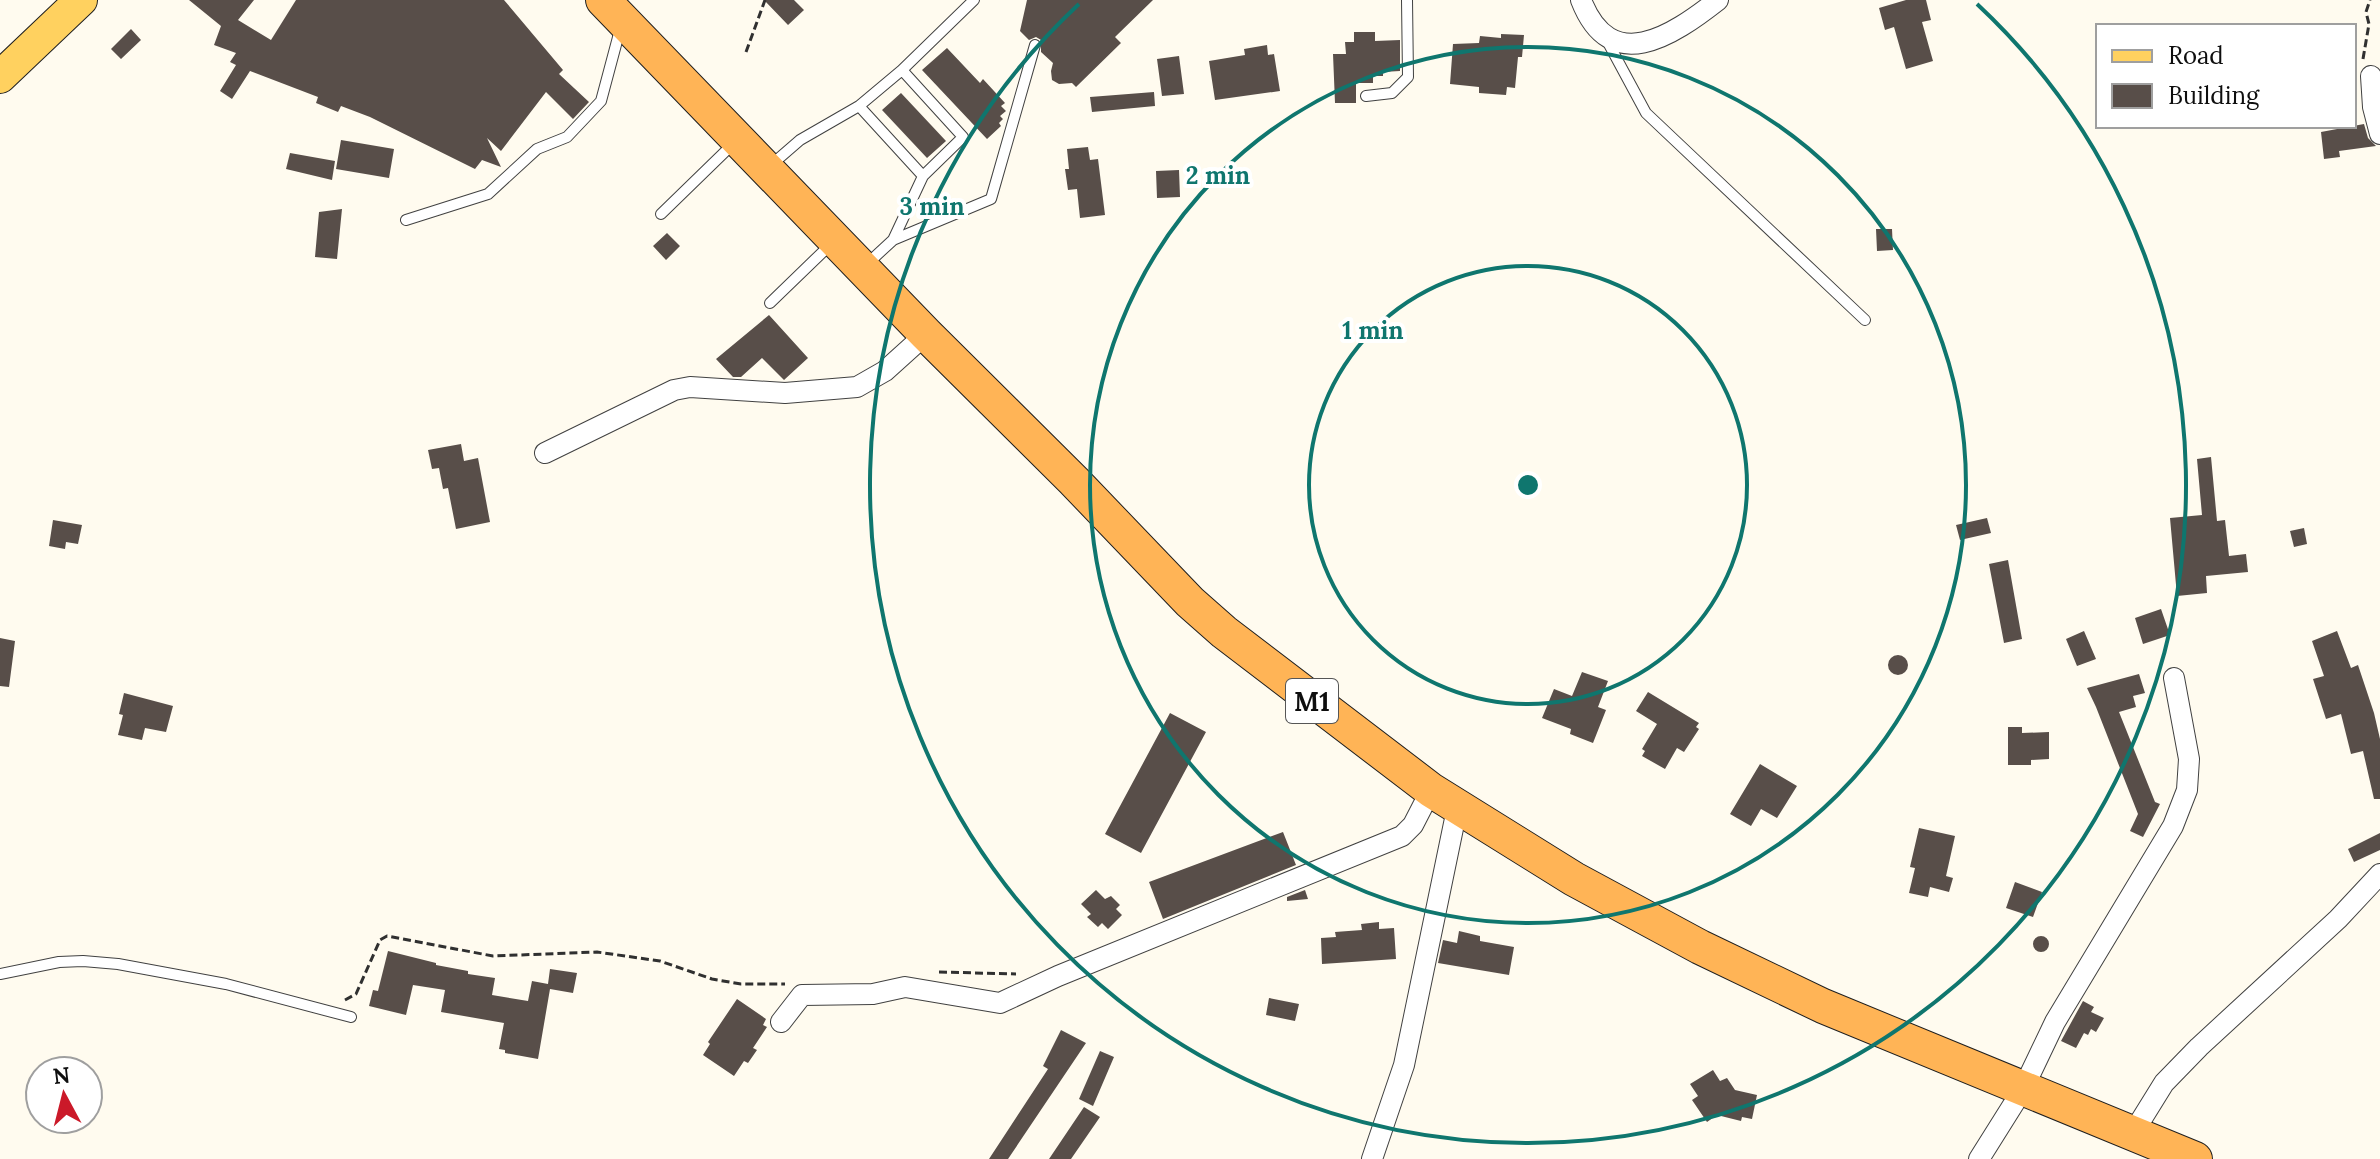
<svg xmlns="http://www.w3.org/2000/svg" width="2380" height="1159" font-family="Lora,serif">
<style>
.building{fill:#584e49}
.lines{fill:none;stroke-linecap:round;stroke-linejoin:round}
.service-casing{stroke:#414141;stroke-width:12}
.minor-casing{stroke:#414141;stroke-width:22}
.primary-casing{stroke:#1f1f1f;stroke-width:34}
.trunk-casing{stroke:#1f1f1f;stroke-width:36}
.path{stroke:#303030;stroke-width:3;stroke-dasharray:8 4;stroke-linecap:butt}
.service{stroke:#fff;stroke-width:10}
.minor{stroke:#fff;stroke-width:20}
.primary{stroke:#ffd15f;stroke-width:32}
.trunk{stroke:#ffb456;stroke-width:34}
.ring{fill:none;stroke:#0f766e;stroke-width:4}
.labels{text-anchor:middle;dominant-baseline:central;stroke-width:8;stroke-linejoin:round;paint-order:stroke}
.shield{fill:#fff;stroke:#565656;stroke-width:2}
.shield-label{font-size:26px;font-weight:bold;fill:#0e0e0e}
.centre{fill:#0f766e;stroke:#fff;stroke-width:4}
.ring-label{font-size:24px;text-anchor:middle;font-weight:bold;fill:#0f766e;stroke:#fff;stroke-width:8;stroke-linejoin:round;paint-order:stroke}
</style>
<rect width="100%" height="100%" fill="#fffbef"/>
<path class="building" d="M189,0h65l-16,20 33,20 25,-40h208l59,70 -4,4 30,28 -16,17 -27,-27 -45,59 -14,-13 14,29 -19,-7 -7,9 -105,-52 -29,-11 -3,6 -22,-9 2,-6 -68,-26 -18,28 -12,-8 16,-26 -6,-3 6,-9 -22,-8 7,-19z
M764,0h30l10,10 -16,15z
M1027,0h126l-38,37 6,6 -45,44 -4,-4 -13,1 -7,-4 -1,-9 2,-8 -12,-11v-12l-5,-3 -7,3 -9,-9z
M1906,0h20l5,20 -9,2 11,39 -27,8 -12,-42 -9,3 -6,-22z
M131,29l10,11 -20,19 -10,-10z
M1354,32h21v9l25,-1v31l-17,1v4h-10v7h-17v20h-21l-2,-49h13l-1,-12h9z
M1501,34l23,1 -2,22h-4l-3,31 -8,-1 -1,8 -27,-2v-6l-29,-3 3,-40 26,-1 1,-7 21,2z
M1267,45l1,10 6,-1 6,37 -65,9 -6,-39 36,-6 -1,-6z
M947,48l33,35 3,-4 22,24 -4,3 5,5 -6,5 3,3 -4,4 2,3 -14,13 -65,-69z
M1179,56l5,38 -22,2 -5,-37z
M1154,92l1,14 -63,6 -2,-15z
M901,93l45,48 -19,17 -45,-48z
M2364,124l4,14 8,8 -37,5 1,6 -16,2 -3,-27z
M341,140l53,9 -5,29 -53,-9z
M1088,147l2,13 8,-1 7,56 -25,3 -3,-29 -9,1 -3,-21h4l-2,-20z
M290,153l45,8 -3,19 -46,-11z
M1179,170l1,27 -23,1 -1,-27z
M342,209l-5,50 -22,-2 4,-45z
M1876,229h16l1,21 -16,1z
M667,233l13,13 -14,14 -13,-14z
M769,315l39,43 -24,22 -22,-22 -21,19h-8l-17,-18z
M461,444l3,17 14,-3 12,64 -34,7 -8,-41 -5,1 -4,-21 -7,1 -4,-19z
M2211,457l6,64 8,-1 4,36 17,-2 2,18 -42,4 1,17 -30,3 -7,-78 32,-3 -5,-56z
M1987,518l4,15 -31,7 -4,-15z
M53,520l29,5 -4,19 -12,-2 -1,7 -16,-3z
M2304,528l3,16 -13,3 -4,-16z
M2008,560l14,79 -18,4 -15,-79z
M2161,609l9,26 -27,9 -8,-26z
M2084,631l12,28 -19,7 -11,-27z
M2337,631l14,37 7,-3 16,48 6,26v60h-6l-11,-48 -12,3 -10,-40 -15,5 -13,-40 11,-3 -12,-35z
M0,638l15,3 -6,46 -9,-1z
M1888 665a10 10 0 1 1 20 0a10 10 0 1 1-20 0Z
M1582,672l26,9 -10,26 8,3 -13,33 -23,-9 1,-5 -29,-11 12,-29 18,7z
M2139,674l6,19 -12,3 3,11 -17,5 36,90 5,2 -17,33 -13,-6 8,-17 -42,-107 -9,-19z
M1648,692l51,31 -3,4 3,2 -15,23 -7,-4 -12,21 -23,-13 3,-5 -3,-2 15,-25 -21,-13z
M124,693l49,13 -7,26 -21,-4 -3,12 -24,-5 5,-20 -4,-1z
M1170,713l36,19 -65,121 -36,-19z
M2008,727h14v6l27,-1v27l-18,1v5h-23z
M1760,764l37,22 -20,32 -16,-9 -10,17 -21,-12z
M1919,828l36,8 -9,40 7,2 -4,14 -19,-5 -2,10 -19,-4 6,-25 -5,-1z
M1283,832l13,33 -133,54 -14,-37z
M2380,833v17l-26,12 -6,-13z
M2015,882l27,10 -9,25 -27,-9z
M1096,890l9,9 6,-3 9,9 -4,4 6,6 -14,14 -6,-6 -4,4 -11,-10 4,-3 -10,-10z
M1305,890l3,9 -21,2v-4z
M1379,922v7l15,-1 2,31 -74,5 -1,-26 15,-1 -1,-5 27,-2 -1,-6z
M1459,931l21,5v5l34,6 -5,28 -71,-12 5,-23 14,3z
M2033 944a8 8 0 1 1 16 0a8 8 0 1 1-16 0Z
M388,951l48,12v2l32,6v3l27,4 -3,17 36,6 4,-20 16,3 2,-15 27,4 -4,20 -23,-4 -12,70 -33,-6v-3l-6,-1 5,-26 -63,-11 4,-22 -32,-5 -7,30 -37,-9 4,-16 5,1z
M1269,998l30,6 -4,17 -29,-6z
M737,999l29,20 -3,6 4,2 -14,21 4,2 -9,13 -4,-2 -10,15 -31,-21 7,-11 -2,-2z
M2083,1001l11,6 -3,5 13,6 -8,14 -5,-3 -3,6 -4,-2 -8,15 -15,-7z
M1061,1030l25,13 -78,116h-19l59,-90 -5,-3z
M1100,1051l14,6 -21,49 -14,-7z
M1713,1070l7,11 7,-3 8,12 22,5 -5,24 -10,-2 -1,4 -24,-6 -10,7 -15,-22 6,-4 -8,-12z
M1084,1107l16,10 -29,42h-22z"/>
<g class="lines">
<g class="service-casing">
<path id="service" d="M1605,37l41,76 219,207
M902,70l72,-70
M1366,96l26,-3 16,-16 -1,-77
M859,106l43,-36 61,67 -40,39
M770,166l30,-26 59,-34 64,70 -30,64 -26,24
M661,214l73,-71
M406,220l82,-26 49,-45 30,-12 34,-36 20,-75
M893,240l98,-41 44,-154
M770,303l61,-59
M0,974l59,-12 24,-1 35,3 108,20 125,33"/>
</g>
<g class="minor-casing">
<path id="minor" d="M1581,0c30,77 91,36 137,0
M2371,76l2,31 7,27
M545,453l129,-63 16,-3 95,6 72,-6 28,-16 41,-37
M781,1022l21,-27 71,-1 32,-7 95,16 58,-27 344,-140 11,-11 18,-35
M2133,1133l31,-50 35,-36 139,-128 42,-45
M1372,1159l32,-94 53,-256
M1979,1159l44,-70 32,-67 118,-196 14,-36 2,-31 -15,-81"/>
</g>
<g class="primary-casing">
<path id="primary" d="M0,77l81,-77"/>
</g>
<g class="trunk-casing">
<path id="trunk" d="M603,0l323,334 148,147 116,121 34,30 207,158 143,89 126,68 123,59 372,153"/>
</g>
<path class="path" d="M746,52l19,-52
M2363,59l6,-35 -3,-12 4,-12
M939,972l77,2
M345,1000l11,-6 24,-54 7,-4 106,20 104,-4 63,9 52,18 29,5h44"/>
<use href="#service" class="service"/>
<use href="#minor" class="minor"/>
<use href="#primary" class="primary"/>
<use href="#trunk" class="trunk"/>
</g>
<g class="ring">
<circle cx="1528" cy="485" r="219"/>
<circle cx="1528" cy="485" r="438"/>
<path d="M1977 4A658 658 0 1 1 1079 4"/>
</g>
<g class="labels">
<rect class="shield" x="1286" y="679" width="52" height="44" rx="6"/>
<g class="shield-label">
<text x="1312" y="701">M1</text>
</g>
</g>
<circle cx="1528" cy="485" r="12" class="centre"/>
<g class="ring-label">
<text x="1218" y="184">2 min</text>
<text x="932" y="215">3 min</text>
<text x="1373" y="339">1 min</text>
</g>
<rect x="2096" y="24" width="260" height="104" fill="#ffffff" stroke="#9f9f9f" stroke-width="2"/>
<rect x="2112" y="50" width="40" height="12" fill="#ffd15f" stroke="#9f9f9f" stroke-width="2"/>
<text x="2168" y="64" font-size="24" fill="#0e0e0e">Road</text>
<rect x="2112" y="84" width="40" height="24" fill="#584e49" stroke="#9f9f9f" stroke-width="2"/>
<text x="2168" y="104" font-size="24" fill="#0e0e0e">Building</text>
<g transform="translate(64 1095) rotate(353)"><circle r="38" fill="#ffffff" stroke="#9f9f9f" stroke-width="2"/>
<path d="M0-6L14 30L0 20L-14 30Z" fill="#cb1929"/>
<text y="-12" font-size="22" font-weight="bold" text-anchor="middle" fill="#0e0e0e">N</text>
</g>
</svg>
